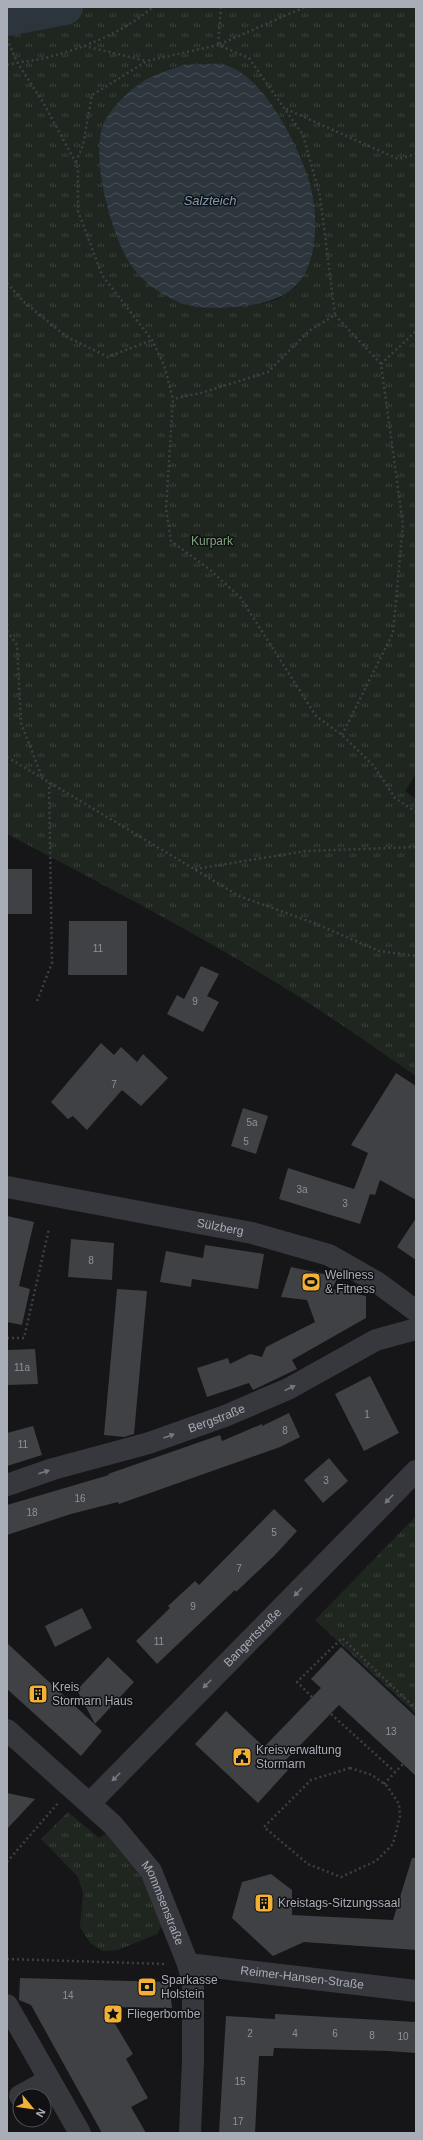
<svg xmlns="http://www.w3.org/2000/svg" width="423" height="2140" font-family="Arial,sans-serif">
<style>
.grass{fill:url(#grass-tufts);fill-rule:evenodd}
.forest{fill:url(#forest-firs)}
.water{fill:url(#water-waves)}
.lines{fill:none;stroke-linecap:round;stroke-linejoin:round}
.river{stroke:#2c353c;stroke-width:36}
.building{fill:#404145}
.path{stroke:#3d3f44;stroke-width:2.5;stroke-dasharray:2 3;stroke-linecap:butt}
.minor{stroke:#37383d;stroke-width:22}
.oneway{fill:#757881}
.labels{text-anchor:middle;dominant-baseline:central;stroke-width:3;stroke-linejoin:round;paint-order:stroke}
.number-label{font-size:10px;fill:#8e929b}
.park-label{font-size:12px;fill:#7fa381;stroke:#111113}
.street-label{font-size:12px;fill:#a8adb8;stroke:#111113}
.poi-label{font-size:12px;fill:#a8adb8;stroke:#111113;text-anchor:start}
.water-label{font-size:13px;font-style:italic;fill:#7f9bb3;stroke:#111113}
</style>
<defs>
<pattern id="grass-tufts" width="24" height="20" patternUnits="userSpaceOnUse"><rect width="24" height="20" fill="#1e261f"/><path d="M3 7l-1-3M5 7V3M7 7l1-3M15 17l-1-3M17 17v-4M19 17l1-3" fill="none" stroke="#3c433d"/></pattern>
<pattern id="forest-firs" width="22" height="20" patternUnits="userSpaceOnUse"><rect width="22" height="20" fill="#1e261f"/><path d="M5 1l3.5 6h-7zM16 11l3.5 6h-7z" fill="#3c433d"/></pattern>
<pattern id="water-waves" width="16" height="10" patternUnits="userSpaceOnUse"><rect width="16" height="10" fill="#2c353c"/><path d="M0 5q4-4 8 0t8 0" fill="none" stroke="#485056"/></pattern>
</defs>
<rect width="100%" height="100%" fill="#161618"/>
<path class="grass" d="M65,7h351v767l-11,17 11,8v277c-43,-29 -84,-59 -128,-86 -91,-57 -186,-106 -281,-156v-816zM185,64l11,2 118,148 1,24 -3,13 -16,36 -19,13 -33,6 -39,1 -72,-40 -27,-64v-85l35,-35z
M416,1516v198l-101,-94z
M68,1812l31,26 9,-6 34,45 21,47 -6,10 -39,16 -15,1 -13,-8 -10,-16 3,-34 -5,-16 -37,-38z"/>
<path class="forest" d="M7,7h58l-58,11z"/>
<path class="water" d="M185,64c12,2 28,-2 40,1 39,10 77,87 86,123 5,21 6,46 1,66 -8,32 -25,44 -56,50 -22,4 -59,7 -80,-3 -16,-7 -32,-19 -43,-33 -21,-28 -47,-120 -26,-151 8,-12 22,-27 34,-34 12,-9 30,-13 44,-19z"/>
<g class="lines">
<path class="river" d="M7,18l58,-11"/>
</g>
<path class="building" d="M7,869h25v45h-25z
M69,921h58v54h-59z
M201,966l18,8 -12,22 12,6 -16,30 -36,-18 10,-19 7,4z
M101,1043l13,12 7,-8 16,15 6,-8 25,24 -27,28 -19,-16 -35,40 -14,-14 -5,3 -17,-17z
M396,1073l20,13v114l-36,-20 -5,15 -5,-1 -10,30 -81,-25 9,-31 66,21 14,-36 -17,-8z
M243,1108l25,8 -12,38 -25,-8z
M7,1216l27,6 -15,64 11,3 -8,36 -15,-3z
M416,1218v42l-19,-13z
M71,1239l43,4 -2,37 -44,-3z
M205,1245l59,9 -6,35 -66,-10 -1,8 -31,-5 6,-31 37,7z
M291,1267l47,10 -6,12 34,7v22l-74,42 5,9 -44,21 -4,-7 -42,14 -10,-29 31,-10 2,6 20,-10 12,3 4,-10 49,-25 -8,-22 -26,-3z
M117,1289l30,2 -13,143 -10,3 -20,-2z
M35,1349l3,35 -31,1v-35z
M370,1376l29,57 -35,18 -29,-57z
M289,1413l11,24 -20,10 -161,57 -1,-2 -47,12 -64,21v-30l102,-30 -1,-1 112,-39 2,6 40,-17v2z
M33,1426l9,29 -35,11v-33z
M329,1458l19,23 -25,22 -19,-23z
M274,1509l23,22 -22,24 -39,37 -1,-2 -78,74 -21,-23 34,-33 -2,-2 27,-25 4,4z
M82,1608l10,20 -37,19 -10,-21z
M7,1643l95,88 -21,25 -74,-67z
M341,1647l75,70v59l-77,-71 -57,59 6,6 -30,33 -63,-59 31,-33 38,36 57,-59 -10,-9z
M108,1657l26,25 -39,42 -18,-34z
M7,1793l28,6 -28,30z
M412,1858h4v92l-112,-8 -31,14 -41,-38 10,-36 29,-8 21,16v25l101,5z
M20,1978l149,4 3,26 -67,-1 28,47 -7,5 22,39 -17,9 15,26h-44l-71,-128 -12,-5z
M275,2014l141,8v31l-28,-2 -114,-3 -1,8h-14l-4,77h-36l7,-117 49,3z"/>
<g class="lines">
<path class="path" d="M221,7l-3,38 87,-38
M7,39l10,23 27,42 32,59 2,7v41l24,64 50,65 12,25 9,34 -7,110 5,32 38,28 31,28 76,119 26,19 32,31 21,32 21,14
M84,46l63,15
M7,65c15,-4 30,-4 45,-9 35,-9 73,-25 101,-49
M286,109l112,50 18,-5
M76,162l7,-17 9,-50 55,-34 71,-16 31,13 54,77 17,61 15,119 -26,16 -41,41 -67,21 -28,6
M7,283l17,19 43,35 41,20 44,-17
M335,315l46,49
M7,631l10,14 4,78 21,54
M342,735l51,-102 10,-108 -22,-161 35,-33
M7,757l232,139 75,27 65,28 37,5
M195,869l111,-18 110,-4
M37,1001l15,-38 -3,-180
M7,1338h17l25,-109
M312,1697l-15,-15 45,-44 74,71
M331,1714l64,58
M350,1768l22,7 15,11 12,18 1,12 -7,28 -17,17 -35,16 -33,-13 -44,-37 47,-47z
M384,1784l19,-20
M7,1862l51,-59
M7,1959l159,5"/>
<g class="minor">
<path id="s1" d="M7,1187l245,46 77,22 49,28 38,28"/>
<path id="s2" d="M7,1485l46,-16 96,-26 76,-27 63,-27 88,-49 40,-11"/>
<path id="s3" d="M7,1730l106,95 38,46 37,93 5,19v78l-3,72"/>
<path id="s4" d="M90,1803l326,-332"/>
<path id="s5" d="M188,1964l228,27"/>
<path d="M7,2005l73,128"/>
<path d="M20,2096l29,-16"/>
</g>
</g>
<defs><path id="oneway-solid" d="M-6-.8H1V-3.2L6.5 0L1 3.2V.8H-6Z"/></defs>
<g class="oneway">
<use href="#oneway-solid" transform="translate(290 1388) rotate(-26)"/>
<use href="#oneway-solid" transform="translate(169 1436) rotate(-20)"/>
<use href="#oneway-solid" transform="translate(44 1472) rotate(-18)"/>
<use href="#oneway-solid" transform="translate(389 1499) rotate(134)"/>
<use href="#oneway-solid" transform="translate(298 1592) rotate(134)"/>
<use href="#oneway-solid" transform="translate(207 1684) rotate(135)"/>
<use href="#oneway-solid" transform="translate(116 1777) rotate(135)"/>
</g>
<defs>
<g id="stadium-square" transform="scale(1)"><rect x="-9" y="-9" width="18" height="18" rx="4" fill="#f2b134" stroke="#111113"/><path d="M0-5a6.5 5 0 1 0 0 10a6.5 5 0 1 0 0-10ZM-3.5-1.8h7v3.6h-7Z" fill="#111"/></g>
<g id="building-square" transform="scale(1)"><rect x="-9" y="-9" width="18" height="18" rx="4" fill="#f2b134" stroke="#111113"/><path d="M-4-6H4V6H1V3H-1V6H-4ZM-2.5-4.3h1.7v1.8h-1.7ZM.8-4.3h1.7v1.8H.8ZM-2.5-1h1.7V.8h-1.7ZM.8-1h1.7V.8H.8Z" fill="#111"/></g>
<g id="civic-square" transform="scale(1)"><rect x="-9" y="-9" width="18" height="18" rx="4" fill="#f2b134" stroke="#111113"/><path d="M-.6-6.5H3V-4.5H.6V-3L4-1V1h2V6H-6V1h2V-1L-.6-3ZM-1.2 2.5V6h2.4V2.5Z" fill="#111"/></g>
<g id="bank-square" transform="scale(1)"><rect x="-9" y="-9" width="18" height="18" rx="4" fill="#f2b134" stroke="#111113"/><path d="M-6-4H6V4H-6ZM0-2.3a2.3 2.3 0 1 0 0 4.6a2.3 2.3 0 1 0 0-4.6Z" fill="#111"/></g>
<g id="sight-square" transform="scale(1)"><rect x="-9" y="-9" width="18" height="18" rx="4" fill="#f2b134" stroke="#111113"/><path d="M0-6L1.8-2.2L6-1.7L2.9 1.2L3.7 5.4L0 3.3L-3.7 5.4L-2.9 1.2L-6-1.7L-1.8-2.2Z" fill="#111"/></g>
</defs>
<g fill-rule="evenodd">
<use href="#stadium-square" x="311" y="1282"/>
<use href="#building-square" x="38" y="1694"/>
<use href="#civic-square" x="242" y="1757"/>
<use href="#building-square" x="264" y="1903"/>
<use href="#bank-square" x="147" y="1987"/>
<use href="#sight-square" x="113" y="2014"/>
</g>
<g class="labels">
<g class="number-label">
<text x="98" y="948">11</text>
<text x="195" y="1001">9</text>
<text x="114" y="1084">7</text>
<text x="252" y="1122">5a</text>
<text x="246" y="1141">5</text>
<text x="302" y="1189">3a</text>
<text x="345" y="1203">3</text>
<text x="91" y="1260">8</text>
<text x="22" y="1367">11a</text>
<text x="367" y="1414">1</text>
<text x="285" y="1430">8</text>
<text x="23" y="1444">11</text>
<text x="326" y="1480">3</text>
<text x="80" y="1498">16</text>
<text x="32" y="1512">18</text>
<text x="274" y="1532">5</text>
<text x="239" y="1568">7</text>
<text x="193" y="1606">9</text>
<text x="159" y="1641">11</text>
<text x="391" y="1731">13</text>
<text x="68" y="1995">14</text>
<text x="250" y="2033">2</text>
<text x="295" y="2033">4</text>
<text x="335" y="2033">6</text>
<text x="372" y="2035">8</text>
<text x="403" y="2036">10</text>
<text x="240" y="2081">15</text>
<text x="238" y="2121">17</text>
</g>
<g class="park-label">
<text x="212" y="541">Kurpark</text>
</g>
<g class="street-label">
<text stroke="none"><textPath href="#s1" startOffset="217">Sülzberg</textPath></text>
<text stroke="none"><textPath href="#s2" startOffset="220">Bergstraße</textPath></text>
<text stroke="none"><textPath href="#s4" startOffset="232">Bangertstraße</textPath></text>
<text stroke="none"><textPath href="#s3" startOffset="236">Mommsenstraße</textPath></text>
<text stroke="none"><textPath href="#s5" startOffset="115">Reimer-Hansen-Straße</textPath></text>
</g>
<g class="poi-label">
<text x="325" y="1275">Wellness<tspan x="325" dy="14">&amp; Fitness</tspan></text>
<text x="52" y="1687">Kreis<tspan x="52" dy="14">Stormarn Haus</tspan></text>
<text x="256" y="1750">Kreisverwaltung<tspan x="256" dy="14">Stormarn</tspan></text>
<text x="278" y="1903">Kreistags-Sitzungssaal</text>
<text x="161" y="1980">Sparkasse<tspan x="161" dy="14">Holstein</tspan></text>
<text x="127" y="2014">Fliegerbombe</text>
</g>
<g class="water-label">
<text x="210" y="200">Salzteich</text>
</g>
</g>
<rect width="423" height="2140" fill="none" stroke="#a8adb8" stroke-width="16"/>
<g transform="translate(32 2108) rotate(119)"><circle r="19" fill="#111113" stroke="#4d4f55"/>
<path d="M0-3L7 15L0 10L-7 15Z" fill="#f2b134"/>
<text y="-6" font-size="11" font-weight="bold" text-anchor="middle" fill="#a8adb8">N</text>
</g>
</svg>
